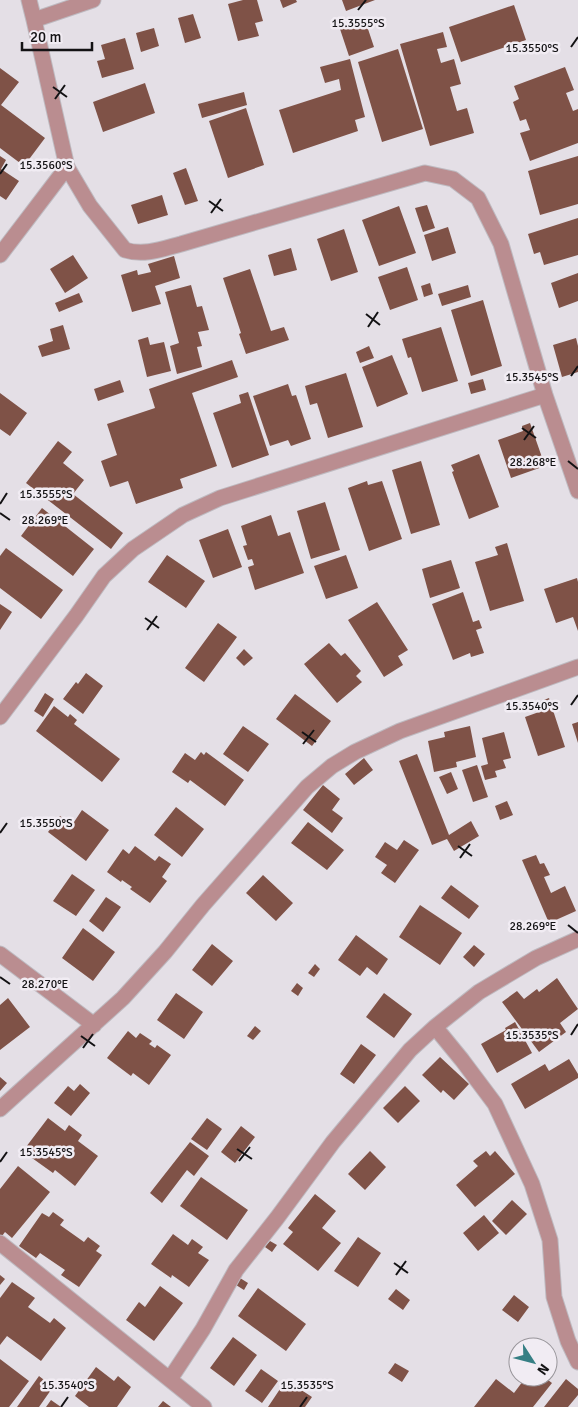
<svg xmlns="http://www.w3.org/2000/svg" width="578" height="1407" font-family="Signika,sans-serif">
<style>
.building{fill:#7f5247}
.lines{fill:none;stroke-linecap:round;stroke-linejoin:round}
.street-casing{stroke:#bebac0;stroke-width:17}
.street{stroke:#ba8d90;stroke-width:15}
.ticks{fill:none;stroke:#131214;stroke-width:2}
.ticks-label{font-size:12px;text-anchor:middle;fill:#131214;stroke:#f1ecf3;stroke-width:5;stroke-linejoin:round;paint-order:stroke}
</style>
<rect width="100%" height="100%" fill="#e4dfe6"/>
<path class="building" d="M243,0h14l6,21 -8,2 4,13 -21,5 -10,-37z
M280,0h16l1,2 -14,6z
M342,0h33l-29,11z
M514,5l12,35 -65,22 -12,-35z
M193,14l8,24 -16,5 -7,-25z
M365,20l9,27 -25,9 -9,-27z
M154,28l5,18 -18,6 -5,-19z
M443,32l4,15 -10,2 4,14 13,-4 7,25 -11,3 7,24 10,-3 7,25 -44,13 -30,-102z
M125,38l9,31 -32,9 -5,-17 8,-2 -4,-14z
M398,49l25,80 -41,13 -24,-80z
M350,59l15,58 -10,3 3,11 -65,22 -14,-43 62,-20 -2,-11 -14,4 -5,-16z
M565,67l9,23 -8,3 7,18 5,-2v34l-48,18 -10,-28 10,-3 -4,-11 -6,2 -7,-19 6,-3 -5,-13z
M0,68l19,14 -18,23 44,33 -21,28 -24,-18z
M145,83l10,30 -52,19 -10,-30z
M244,92l3,13 -45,13 -4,-14z
M246,108l18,57 -36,13 -19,-57z
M0,156l6,4 -5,9 18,12 -13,19 -6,-4z
M578,156v48l-38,11 -12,-44z
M186,168l12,33 -13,4 -12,-32z
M162,195l6,20 -30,9 -7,-19z
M427,205l8,23 -12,4 -8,-24z
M399,206l17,47 -37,13 -17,-46z
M578,218v37l-34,10 -4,-13 -6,2 -6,-20z
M448,227l8,26 -24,8 -8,-26z
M344,229l14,43 -27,9 -14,-42z
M291,248l6,22 -23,6 -6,-21z
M73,255l15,23 -23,15 -15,-24z
M174,256l6,22 -25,8 6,18 -29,8 -11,-37 16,-5 1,5 13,-3 -3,-8z
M407,267l11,33 -28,10 -12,-33z
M250,269l21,62 13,-4 5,13 -43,14 -7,-20 2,-1 -18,-55z
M578,273v28l-19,7 -8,-25z
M430,283l3,11 -9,3 -3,-11z
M191,285l6,22 5,-1 7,24 -11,2 4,14 -5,1 5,20 -25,7 -7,-28 9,-3 -14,-51z
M468,285l3,12 -29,9 -4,-12z
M79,293l4,9 -24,10 -4,-9z
M483,300l19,66 -31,10 -20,-66z
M63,325l7,24 -28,8 -4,-11 15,-5 -3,-12z
M441,327l17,54 -36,11 -11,-35 -3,1 -6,-19z
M148,337l2,8 14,-3 7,29 -24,6 -9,-37z
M576,338l2,8v26l-16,5 -9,-32z
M369,346l5,12 -14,5 -4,-11z
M392,355l16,39 -31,13 -15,-40z
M232,360l6,17 -46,16 25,73 -37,13 3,9 -47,16 -8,-23 -18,6 -9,-26 16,-6 -10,-31 48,-16 -6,-19z
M346,373l17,54 -35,11 -11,-35 -7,2 -5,-19z
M483,379l3,11 -15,4 -3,-11z
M120,380l4,12 -26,9 -4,-12z
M288,384l4,12 4,-1 15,44 -20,7 -3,-6 -18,6 -17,-50z
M248,392l21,63 -37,13 -19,-55 28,-10 -2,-8z
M0,393l27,20 -17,23 -10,-7z
M530,423l15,43 -34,12 -13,-38 25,-9 -1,-5z
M58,441l14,11 -9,11 21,17 -11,14 50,39 -12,16 -85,-66z
M479,454l20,53 -30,12 -17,-47 2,-1 -3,-6z
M421,461l19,64 -29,9 -19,-64z
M367,481l1,4 14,-4 20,58 -33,12 -21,-63z
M325,502l15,48 -29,9 -14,-48z
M42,508l52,41 -21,27 -52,-40z
M271,515l7,21 12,-4 14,41 -49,17 -7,-23 6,-2 -2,-6 -4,1 -5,-14 4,-1 -6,-19z
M228,529l14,38 -29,11 -14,-38z
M507,543l17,58 -34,10 -15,-49 23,-7 -3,-8z
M6,548l57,42 -22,29 -41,-31v-32z
M167,555l38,26 -19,27 -38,-26z
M346,555l12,33 -32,11 -12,-33z
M451,560l9,28 -30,10 -8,-29z
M577,578l1,4v49l-5,-14 -17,6 -12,-34z
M463,592l10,30 6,-2 3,8 -6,2 8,23 -13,4 -1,-4 -17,7 -21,-56z
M377,602l31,48 -10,6 5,9 -19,12 -36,-57z
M0,604l12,8 -12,18z
M218,623l19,14 -33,45 -19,-14z
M329,643l12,13 4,-3 16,18 -5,5 6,6 -25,21 -33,-39z
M244,649l9,9 -9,8 -8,-8z
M86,673l17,13 -20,28 -20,-15 13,-17 2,2z
M45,693l9,6 -11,18 -9,-6z
M295,694l36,27 -19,25 -36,-27z
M549,698l16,49 -27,9 -13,-39 14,-5 -3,-9z
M54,706l14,11 2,-3 7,6 -3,4 46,35 -18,23 -66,-51z
M578,722v21l-6,-19z
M243,726l26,18 -21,28 -25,-18z
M470,726l6,31 -20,5 1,5 -23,5 -6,-31 17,-4 -1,-5z
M504,732l7,26 -8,2 3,8 -11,3 2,6 -12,3 -4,-14 7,-2 -6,-26z
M201,752l3,3 2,-3 38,28 -19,26 -35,-26 -2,3 -16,-11 13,-19 10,7z
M417,754l32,81 22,-14 8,15 -25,15 -7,-12 -15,6 -33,-84z
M364,758l9,12 -19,15 -9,-11z
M477,765l11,32 -15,5 -11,-32z
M451,772l7,17 -11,5 -8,-17z
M323,785l17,14 -8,11 11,8 -11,15 -29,-23z
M507,801l6,14 -13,5 -5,-14z
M176,807l28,22 -22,28 -28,-22z
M82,810l27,20 -23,31 -38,-29 12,-16 12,9z
M308,822l36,28 -17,20 -36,-27z
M404,840l15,10 -24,33 -14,-10 6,-8 -12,-8 10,-15 12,8z
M135,846l20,15 4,-5 12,8 -9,13 5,4 -17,22 -20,-14 2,-2 -10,-7 -1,2 -14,-10 16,-23 6,5z
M536,855l4,9 4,-1 6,12 -6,2 7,16 14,-7 11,25 -27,12 -27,-63z
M72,874l23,16 -19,26 -23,-15z
M263,875l30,28 -17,18 -30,-28z
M451,885l28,21 -10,13 -28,-21z
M106,897l15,10 -18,25 -14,-11z
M420,905l42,28 -22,32 -41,-28z
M83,928l32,24 -22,29 -31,-23z
M356,935l32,24 -11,16 -10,-8 -7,9 -22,-16z
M212,944l21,17 -21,25 -20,-16z
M474,945l11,9 -11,13 -11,-10z
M315,964l5,5 -6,8 -6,-4z
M557,978l21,31 -18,14 6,9 -27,20 -37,-50 15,-11 7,8 13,-10 2,3z
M297,983l6,5 -5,8 -7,-5z
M176,993l27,19 -19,27 -27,-19z
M384,993l28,21 -18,24 -28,-21z
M8,998l22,29 -30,23v-45z
M515,1022l17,31 -35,20 -16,-29 25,-14 -1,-2z
M255,1026l6,5 -8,9 -6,-4z
M128,1031l8,7 4,-5 12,8 -3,3 6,4 2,-3 14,10 -22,30 -16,-12 -2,3 -24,-18z
M361,1044l15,11 -22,29 -14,-10z
M440,1057l29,27 -15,16 -11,-10 -2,3 -19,-18z
M569,1059l9,15v4l-53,31 -14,-25 34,-20 4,7z
M0,1077l7,6 -7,8z
M80,1084l10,9 -19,23 -17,-13 14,-17 6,5z
M405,1086l15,15 -22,22 -15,-15z
M48,1118l17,13 4,-6 13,10 -4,6 20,15 -23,30 -20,-16 -2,3 -21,-15 3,-4 -9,-7z
M207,1118l15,11 -15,21 -16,-11z
M241,1126l14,11 -20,26 -14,-11z
M190,1142l19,14 -15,20 -7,-6 -25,33 -12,-10z
M370,1151l16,16 -21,23 -17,-16z
M486,1151l4,5 5,-5 20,23 -40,33 -19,-22 22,-19 -5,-5z
M18,1166l32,26 -38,46 -7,-6 -3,4 -2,-1v-46z
M201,1177l47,33 -21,30 -47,-34z
M315,1194l21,17 -14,17 19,15 -23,28 -35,-27 10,-12 -5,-4z
M512,1200l15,14 -21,21 -14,-14z
M53,1212l11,8 -4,5 24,17 4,-5 12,9 -4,5 6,4 -23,32 -18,-12 4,-5 -25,-17 -4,5 -17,-12 23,-33 7,4z
M484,1215l15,18 -21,18 -15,-18z
M173,1234l15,11 4,-6 11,8 -5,6 11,7 -20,27 -17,-12 -1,3 -20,-14z
M358,1237l23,16 -23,34 -24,-16z
M270,1241l7,4 -5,7 -7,-5z
M0,1275l5,4 -5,6z
M240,1278l8,5 -4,7 -8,-5z
M12,1282l23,16 -7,9 22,16 4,-5 12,10 -25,33 -34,-25 -7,9v-47z
M160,1286l23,17 -29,38 -28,-21 13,-18 6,5z
M258,1288l48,36 -20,27 -48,-35z
M396,1289l14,11 -7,10 -15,-11z
M514,1295l15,12 -11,15 -16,-12z
M233,1337l24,18 -23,31 -24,-18z
M0,1359l29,22 -20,26h-9z
M395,1363l14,8 -7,11 -14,-9z
M96,1367l18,14 4,-5 13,11 -14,20h-28l-14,-11z
M261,1369l17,12 -16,22 -17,-12z
M39,1376l14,11 -14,20h-22z
M526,1377h18l8,6 -19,24h-59l22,-28 18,14z
M566,1379l12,10v6l-10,12h-24z
M286,1380l26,17 -7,10h-37z
M51,1400l10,7h-15z
M163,1401l8,6h-13z"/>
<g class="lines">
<g class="street-casing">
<path id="street" d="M29,0l5,20
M93,0l-59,20 33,147 23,39 35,44c19,6 37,-1 56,-6l244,-71 28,6 25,19 23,46 44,151 33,96
M0,255l67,-88
M0,717l76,-101 28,-40 29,-27 50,-34 37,-17 325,-103
M0,954l94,71
M435,1027l27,33 33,44 37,80 18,56 4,57 14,44 10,21
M0,1109l123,-111 42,-46 38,-47 104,-118 25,-21 23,-14 45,-21 178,-64
M0,1243l204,164
M170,1379l33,-50 33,-59 41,-52 56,-76 77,-92 25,-23 44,-35 57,-34 42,-19"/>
</g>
<use href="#street" class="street"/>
</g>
<path class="ticks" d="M358,10l8,-10M571,47l7,-10M53,87l14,10M55,99l10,-14M0,174l7,-10M209,201l14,10M211,213l10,-14M366,314l14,11M368,327l10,-15M571,376l7,-10M522,428l14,10M524,440l10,-14M568,461l10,8M0,504l7,-11M0,513l10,7M145,618l14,10M147,630l10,-14M571,705l7,-10M302,732l14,10M303,744l11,-14M0,833l7,-10M458,846l14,10M460,858l10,-14M568,925l10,8M0,977l10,7M571,1035l7,-11M81,1036l14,10M83,1048l10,-14M237,1149l15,10M239,1161l11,-14M0,1162l7,-10M394,1263l14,10M396,1275l10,-14M61,1407l7,-10M300,1407l7,-10"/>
<g class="ticks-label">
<text x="358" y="27">15.3555°S</text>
<text x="532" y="52">15.3550°S</text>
<text x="46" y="169">15.3560°S</text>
<text x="532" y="381">15.3545°S</text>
<text x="533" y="466">28.268°E</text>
<text x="46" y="498">15.3555°S</text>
<text x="45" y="524">28.269°E</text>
<text x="532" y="710">15.3540°S</text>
<text x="46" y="827">15.3550°S</text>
<text x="533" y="930">28.269°E</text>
<text x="45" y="988">28.270°E</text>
<text x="532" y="1039">15.3535°S</text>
<text x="46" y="1156">15.3545°S</text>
<text x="68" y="1389">15.3540°S</text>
<text x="307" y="1389">15.3535°S</text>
</g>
<g transform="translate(533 1362) rotate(126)"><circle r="24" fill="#f1ecf3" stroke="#98959a"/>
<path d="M0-4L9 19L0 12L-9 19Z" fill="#367f84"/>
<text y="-8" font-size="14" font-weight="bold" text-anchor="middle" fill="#131214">N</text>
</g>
<path d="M22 42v8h70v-8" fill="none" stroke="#131214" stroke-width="2.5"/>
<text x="30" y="42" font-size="15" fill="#131214" stroke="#f1ecf3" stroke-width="4" paint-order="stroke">20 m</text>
</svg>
